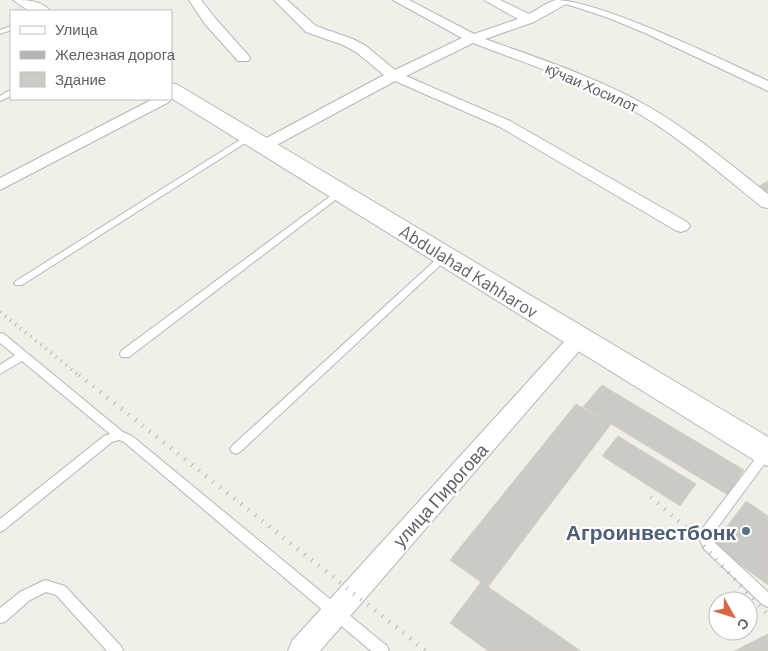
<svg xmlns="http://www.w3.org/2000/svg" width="768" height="651" font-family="Barlow,sans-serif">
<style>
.building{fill:#cbcac4;stroke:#d4d2c7}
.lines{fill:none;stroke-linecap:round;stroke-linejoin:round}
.service-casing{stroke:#b5b6bb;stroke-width:2}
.minor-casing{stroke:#b5b6bb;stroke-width:2}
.secondary-casing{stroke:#b6b8be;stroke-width:2}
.service{fill:#fff;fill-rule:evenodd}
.minor{fill:#fff;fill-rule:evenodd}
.secondary{fill:#fff;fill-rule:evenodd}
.rail-far1{stroke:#b5b5b7;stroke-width:4;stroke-dasharray:1 5.5;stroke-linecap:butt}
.rail{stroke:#b5b5b7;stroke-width:4.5;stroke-dasharray:1 8;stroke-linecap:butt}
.service-dot{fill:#5c6f8a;stroke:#fff;stroke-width:2}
.labels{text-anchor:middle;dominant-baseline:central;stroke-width:4.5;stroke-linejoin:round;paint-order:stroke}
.far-street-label{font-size:15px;fill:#5f6167;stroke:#fff}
.street-label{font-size:18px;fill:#5f6167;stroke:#fff}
.near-service-label{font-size:21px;font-weight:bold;fill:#4e5e75;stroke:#fff;text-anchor:end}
</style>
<rect width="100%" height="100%" fill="#f0efe8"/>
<path class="building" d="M768,181v18l-10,-6 7,-3 -6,-4z
M602,385l142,85 -16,25 -145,-88z
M576,404l35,20 -123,163 -38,-27z
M618,436l78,48 -16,22 -78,-50z
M746,501l22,15v69l-55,-40z
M481,582l100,69h-93l-38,-28z
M768,634v17h-34z"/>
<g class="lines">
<g class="service-casing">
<path id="service" d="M11,26v4l-11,4v-4z
M8,91h3v5l-11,5v-5z
M246,136h3l4,2 -231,147h-6l-2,-2 2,-2z
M340,189l3,1v4l-214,163h-8l-1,-3 1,-3z
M445,253l5,3 -2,2 -208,194 -4,2 -4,-2 -2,-3 2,-3 210,-192z
M0,333l4,1 119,98 9,4 255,210 2,5h-18l-247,-209 -5,-2 -7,2 -108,88 -4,2v-13l104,-83 6,-2 -88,-73 -22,13v-9l15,-10 -15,-12z
M766,448l2,1v10l-56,76 1,6 55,51v15l-5,-2 -59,-56 -5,-11 3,-9 60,-79z
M45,580l20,6 56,60 2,5h-16l-51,-56 -10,-3 -16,8 -25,22 -5,1v-15l20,-16z"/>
</g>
<g class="minor-casing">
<path id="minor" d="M189,0h12l14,18 33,37 2,3 -2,3h-10l-33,-37z
M274,0h13l29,26 37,13 13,7 29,24 67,-32 -69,-38h16l65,34 44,-15 -34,-19h16l29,14c8,-4 18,-12 27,-14 42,0 170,61 212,81v10l-123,-58 -39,-16 -40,-13 -32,18 -49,17c56,20 114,39 166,69 42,25 79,56 117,86v14l-6,-1c-40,-32 -78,-66 -121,-92 -52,-32 -112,-50 -168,-72l-67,33 104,45 177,101 3,4 -3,4 -6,2 -6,-2 -175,-103 -105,-46 -124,67h-12l-2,-3 2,-3 125,-67 -28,-23 -13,-7 -37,-13z
M153,99h18l-2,3 -169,88v-12z
M579,330l7,3 3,5 -3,5 -266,308h-32l4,-10 280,-308z"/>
</g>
<g class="secondary-casing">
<path id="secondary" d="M13,0c14,0 28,0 37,11h-21z
M171,83l7,2 590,352v29l-11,-4 -586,-364z"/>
</g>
<use href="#service" class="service"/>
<use href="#minor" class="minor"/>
<use href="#secondary" class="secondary"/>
<path class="rail-far1" d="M0,312l81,65"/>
<path class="rail" d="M79,375l347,276
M651,497l38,33 79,85"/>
</g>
<circle class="service-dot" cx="746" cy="531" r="5"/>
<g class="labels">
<g class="far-street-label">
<text transform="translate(592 87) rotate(24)">кӯчаи Хосилот</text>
</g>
<g class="street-label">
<text transform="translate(469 271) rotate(32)">Abdulahad Kahharov</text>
<text transform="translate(440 495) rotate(-48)">улица Пирогова</text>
</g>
<g class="near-service-label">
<text x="736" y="531">Агроинвестбонк</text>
</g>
</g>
<rect x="10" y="10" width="162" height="90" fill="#ffffff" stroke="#bfc0c2"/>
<rect x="20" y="26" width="25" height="8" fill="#ffffff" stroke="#bfc0c2"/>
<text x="55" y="35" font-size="15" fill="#5f6167">Улица</text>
<rect x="20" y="51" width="25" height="8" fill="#b5b5b7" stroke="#bfc0c2"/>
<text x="55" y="60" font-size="15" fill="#5f6167">Железная дорога</text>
<rect x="20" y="72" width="25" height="15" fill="#cbcac4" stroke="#bfc0c2"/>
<text x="55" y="85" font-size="15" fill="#5f6167">Здание</text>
<g transform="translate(733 616) rotate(129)"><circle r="24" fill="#ffffff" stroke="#bfc0c2"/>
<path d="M0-4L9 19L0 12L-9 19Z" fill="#d96644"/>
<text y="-8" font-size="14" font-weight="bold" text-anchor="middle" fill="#5f6167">С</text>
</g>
</svg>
